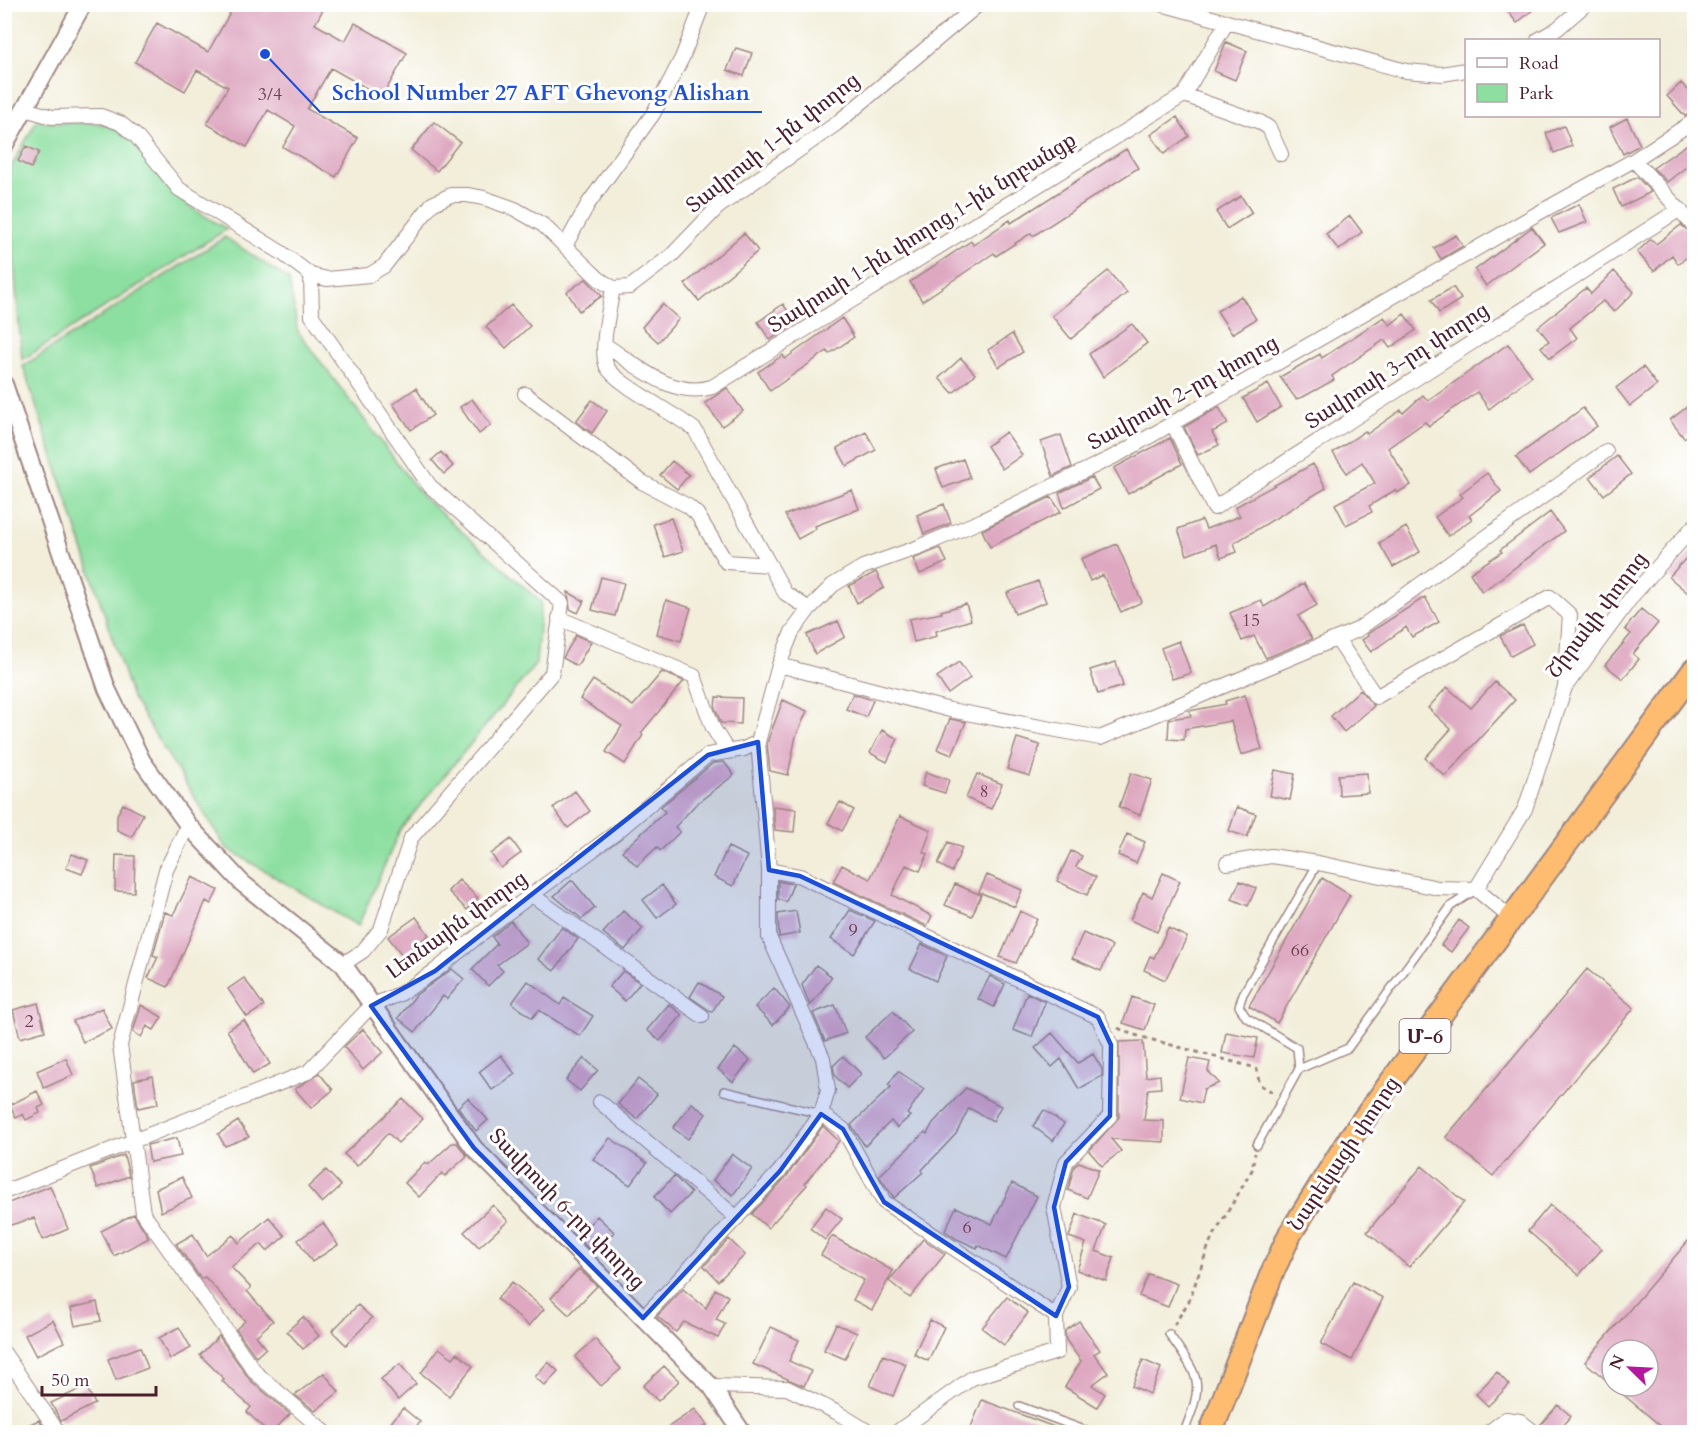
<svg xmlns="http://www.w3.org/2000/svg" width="1699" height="1437" font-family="Cardo,'Noto Serif Armenian',serif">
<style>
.green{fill:#8cdfa0;stroke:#6b7f66;stroke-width:1.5}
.building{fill:#dea8c1}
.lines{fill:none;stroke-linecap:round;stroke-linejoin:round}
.service-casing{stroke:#9e8682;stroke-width:10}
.minor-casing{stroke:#9e8682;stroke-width:16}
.tertiary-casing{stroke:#9e8682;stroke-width:20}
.trunk-casing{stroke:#9e8682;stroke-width:26}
.path{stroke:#9e8682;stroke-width:3;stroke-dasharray:4.5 4.5;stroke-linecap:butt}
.service{stroke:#fff;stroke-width:7}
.minor{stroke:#fff;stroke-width:14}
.tertiary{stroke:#fff;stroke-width:16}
.trunk{stroke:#fdbc6f;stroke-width:22}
.marked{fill:#1d4ed8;fill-opacity:0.2;stroke:#1d4ed8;stroke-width:4.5;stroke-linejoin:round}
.labels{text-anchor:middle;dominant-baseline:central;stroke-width:6;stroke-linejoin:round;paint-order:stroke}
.number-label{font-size:18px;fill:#6f4150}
.shield{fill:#fff;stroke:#80626b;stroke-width:1.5}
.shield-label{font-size:20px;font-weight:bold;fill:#4a1f2b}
.street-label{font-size:21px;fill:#4a1f2b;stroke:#fff}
.leader{fill:none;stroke:#1d4ed8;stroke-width:2}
.callout-dot{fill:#1d4ed8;stroke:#fff;stroke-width:2}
.callout-label{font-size:22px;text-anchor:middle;font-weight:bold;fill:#1d4ed8;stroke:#fff;stroke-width:6;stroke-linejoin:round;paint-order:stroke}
</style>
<rect width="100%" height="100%" fill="#fff"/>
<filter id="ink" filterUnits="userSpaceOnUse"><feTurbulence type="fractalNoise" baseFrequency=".0167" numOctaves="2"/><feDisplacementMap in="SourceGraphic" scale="12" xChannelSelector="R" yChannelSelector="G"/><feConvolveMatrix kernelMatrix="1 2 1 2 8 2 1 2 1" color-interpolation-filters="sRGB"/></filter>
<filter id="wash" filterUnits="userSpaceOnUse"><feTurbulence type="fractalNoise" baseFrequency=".008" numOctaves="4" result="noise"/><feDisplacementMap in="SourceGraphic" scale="24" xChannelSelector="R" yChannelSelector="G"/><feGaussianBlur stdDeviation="1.35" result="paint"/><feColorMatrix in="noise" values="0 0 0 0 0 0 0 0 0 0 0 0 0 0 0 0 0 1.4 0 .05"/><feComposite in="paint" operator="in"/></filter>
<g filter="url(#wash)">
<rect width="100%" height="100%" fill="#f2eeda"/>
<path class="green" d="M37,120c25,8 53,-3 77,8 27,12 39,45 59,65 15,15 36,25 54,36l-205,131 -14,-169 2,-22z
M225,237l64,43 9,52 125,165 118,105 -5,62 -136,166 -42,96 -132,-78 -94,-150 -109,-332z"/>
<g id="blocks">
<path class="building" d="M235,4h91l-11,20 30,17 10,-18 52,30 -25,44 -51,-29 -24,41 51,29 -22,39 -53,-30 12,-21 -27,-16 -21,37 -40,-23 21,-37 -31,-17 -12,21 -50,-29 22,-39 51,29z
M1502,4h38l-23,19z
M1226,42l21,9 -12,29 -21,-9z
M736,48l16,5 -8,23 -17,-6z
M1681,83l14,14v15l-10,4 -18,-20z
M1177,117l12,19 -25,18 -13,-19z
M1627,118l13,27 -17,9 -13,-27z
M434,122l26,20 -23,29 -26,-21z
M1564,126l8,20 -18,7 -8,-20z
M1695,139v21l-28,22 -14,-14z
M26,146l13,6 -8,16 -13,-7z
M1126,149l12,19 -105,68 -2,-3 -35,23 -2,-3 -72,48 -12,-19 61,-41 2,4 37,-25 1,3z
M1637,177l14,15 -30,15 -8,-18z
M1241,196l11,17 -25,16 -11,-17z
M1579,204l8,18 -28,11 -8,-15z
M1350,216l12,16 -23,18 -13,-16z
M1681,225l14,11v15l-17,13 -6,-9 -18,16 -17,-19 14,-13 5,5z
M1532,227l12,16 -58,43 -11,-16z
M744,233l14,18 -59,50 -14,-17z
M1456,235l7,11 -22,13 -7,-11z
M1108,271l19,22 -56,46 -19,-23z
M1614,271l20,21 -20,20 -11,-11 -33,27 7,10 -27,20 -9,-11 8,-6 -11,-14 48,-39 5,6z
M586,279l16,17 -23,15 -12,-19z
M1453,287l8,12 -22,14 -8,-13z
M1241,296l15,23 -24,15 -15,-23z
M662,304l17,15 -21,23 -16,-15z
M783,304l13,19 -26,17 -12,-18z
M511,305l19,21 -24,22 -20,-21z
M1404,314l12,16 -26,18 -6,-8 -52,36 2,4 -31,17 -7,2 -16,-22 40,-23 2,4 62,-41 6,8z
M842,318l12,19 -25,17 -2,-3 -57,40 -12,-19 25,-17 2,4z
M1132,324l15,19 -44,34 -14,-23z
M1012,334l11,18 -24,15 -11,-17z
M1508,344l24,32 -43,33 -12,-17 -48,34 -4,-4 -37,26 23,37 -14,8 -2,-3 -26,16 3,6 -26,13 -11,-21 40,-21 -13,-21 -15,11 -14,-20 32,-22 2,3 34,-24 2,3 20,-18 5,6z
M961,358l14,16 -22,19 -14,-15z
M1643,367l14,18 -27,21 -14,-18z
M1268,384l13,23 -24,15 -14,-24z
M416,388l17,27 -22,15 -18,-26z
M727,388l16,23 -21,15 -17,-23z
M472,399l19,26 -12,9 -19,-27z
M592,400l15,11 -15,22 -16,-12z
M1695,401v29l-11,8 -14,-18z
M1219,407l9,17 -16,8 7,13 -21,10 -14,-28z
M1583,408l14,18 -68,49 -13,-18z
M866,432l10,18 -29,16 -10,-18z
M1006,432l16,23 -20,14 -15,-23z
M1061,435l11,32 -19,9 -12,-34z
M1170,438l12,26 -54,30 -14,-26z
M441,452l12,14 -9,8 -12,-14z
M1617,456l14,18 -27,21 -14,-18z
M963,459l7,19 -27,10 -7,-19z
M672,461l17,14 -12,14 -17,-14z
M1313,464l13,24 -92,55 3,9 -16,6 -5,-14 -29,11 -9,-26 24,-9 4,9 34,-13 -5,-9z
M1487,473l14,18 -32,25 3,3 -24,17 -13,-19 28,-20 -3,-3z
M1092,477l7,12 -35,19 -5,-15z
M852,490l7,19 -44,17 1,3 -18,10 -13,-24z
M1051,497l10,15 -71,35 -8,-17z
M944,504l7,19 -27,11 -7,-19z
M1550,512l14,19 -82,61 -12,-19 32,-21 -2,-2z
M671,518l12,33 -18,6 -12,-33z
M1406,527l14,25 -27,15 -14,-24z
M1117,544l25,58 -21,10 -18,-37 -13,6 -9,-22z
M940,548l7,14 -27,12 -7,-15z
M1695,548v51l-26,-22z
M876,572l8,16 -27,15 -8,-17z
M601,577l23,6 -9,33 -23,-6z
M1038,581l8,21 -31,12 -8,-21z
M1304,583l13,22 -19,11 14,23 -46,19 -12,-22 -12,5 -12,-28 31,-13 3,7z
M568,592l16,9 -6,12 -8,-4z
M1425,597l14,25 -27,15 -6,-10 -35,25 -9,-12 6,-4 -1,-2z
M666,600l25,8 -10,33 -24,-7z
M966,604l5,16 -35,11 1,5 -23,6 -5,-23 33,-6 -1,-2z
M1641,609l17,14 -25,31 6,5 -16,20 -18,-14 26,-31 -6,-5z
M838,621l7,16 -30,17 -8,-19z
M1523,625l10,19 -22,12 -11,-20z
M576,635l15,7 -14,24 -14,-8z
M1179,641l12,32 -19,6 -11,-31z
M959,662l11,16 -22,16 -11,-17z
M1116,662l7,24 -25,8 -8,-24z
M662,672l22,9 -43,52 2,2 -18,29 -19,-12 16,-26 -42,-27 13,-19 40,26z
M1495,682l20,18 -70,76 -20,-18 26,-29 -23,-21 19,-21 24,21z
M1360,690l14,16 -30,26 -13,-16z
M853,694l20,6 -7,17 -20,-8z
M1245,695l17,54 -21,6 -10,-34 -46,8 -1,11 -16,-1 1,-20 22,-3 -2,-5 37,-7 -1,-3z
M716,697l26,1 -1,26 -20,-1 -6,-15z
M783,700l24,11 -11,25 -8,39 -18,-4 -3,-28z
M950,719l16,3 -14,33 -15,-6z
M882,730l16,9 -11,23 -17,-9z
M1017,738l23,7 -10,31 -23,-7z
M724,762l10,13 -38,29 -21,23 5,5 -20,19 -3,-4 -20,19 -15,-15 43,-39 -4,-5 2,-2 50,-42z
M1275,770l20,4 -5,26 -20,-4z
M926,772l23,8 -4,13 -23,-7z
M1131,773l21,7 -12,35 -21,-8z
M1367,773l1,20 -29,2 -1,-20z
M977,774l25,10 -11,25 -25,-11z
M575,791l15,20 -22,17 -15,-20z
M840,802l14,8 -12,21 -14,-8z
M123,804l20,10 -11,23 -15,-7v-15z
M773,806l23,3 -2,23 -19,-2z
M1237,807l19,7 -9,23 -18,-6z
M900,816l31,14 -8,22 5,2 -8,17 -14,-6 -14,30 40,21 -5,10 -94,-44 9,-17 28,14z
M1127,834l18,8 -9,21 -18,-8z
M511,839l10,14 -20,15 -10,-14z
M948,842l14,6 -10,24 -14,-8z
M728,847l19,9 -14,30 -19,-9z
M1071,851l11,5 -6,11 20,10 -9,18 -30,-14z
M72,854l16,6 -6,14 -16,-6z
M116,855l19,1 -1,36 -19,-1z
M1163,873l17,8 -23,51 -27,-12 13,-28 9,5z
M987,875l35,15 -7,17 -36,-15z
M192,877l26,13 -7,14 -5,-3 -38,86 -20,-9 10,-21 -5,-2 12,-43 8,3z
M1322,878l28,17 -73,128 -28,-17z
M459,880l19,18 -11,12 -19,-19z
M572,880l23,28 -13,11 -28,-23z
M778,881l15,3 -7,18 -8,-3z
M1240,881l16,7 -8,18 -16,-7z
M955,884l26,11 -9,21 -27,-11z
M662,885l14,19 -19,14 -14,-18z
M850,910l25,11 -21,33 -23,-15z
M623,911l20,17 -18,22 -22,-17z
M796,911l4,22 -21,4 -1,-23z
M1020,911l17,8 -21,44 -16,-6z
M416,917l13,18 -27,20 -14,-18z
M1459,920l10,8 -18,24 -10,-7z
M511,921l16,22 -30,22 6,6 -15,15 -16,-17 25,-25 -5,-7z
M562,927l16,12 -24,32 -16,-12z
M1168,928l19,9 -22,43 -21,-10 6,-14 4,2z
M1083,933l29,13 -11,25 -29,-13z
M922,944l25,12 -11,25 -26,-12z
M816,965l16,12 -22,29 -8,-21z
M452,969l12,10 -17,20 -4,-3 -28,36 -17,-14 18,-23z
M1587,969l47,39 -141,168 -47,-39z
M623,971l17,12 -15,18 -16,-14z
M990,976l15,8 -11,23 -16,-8z
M244,978l20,28 -17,11 -19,-28z
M528,981l32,24 4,-7 29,18 -13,20 -41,-26 -7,8 -20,-15z
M699,982l23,14 -10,16 -22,-15z
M774,988l16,19 -17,18 -18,-18z
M1027,993l18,9 -13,35 -19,-7z
M1132,997l22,8 -9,25 -22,-7z
M38,1003l7,28 -25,7 -7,-28z
M669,1004l13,11 -22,26 -13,-11z
M141,1005l21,12 -8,13 -7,-4 -6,11 -8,-5z
M835,1005l11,28 -21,8 -12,-28z
M102,1008l10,21 -29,13 -10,-21z
M893,1011l19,21 -28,26 -19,-21z
M244,1020l26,44 -17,10 -26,-44z
M363,1029l20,23 -20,18 -19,-23z
M1226,1032l32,6 -4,20 -32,-5z
M1052,1033l26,30 15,-9 9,15v7l-23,13 -18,-30 -9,8 -17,-19z
M1143,1041l3,36 14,-2 1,13 -13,1 -4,31 20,1v21l-53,-3 10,12 -19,15 -13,-15 30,-34v-75z
M735,1048l15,12 -17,22 -15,-13z
M501,1055l14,19 -23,16 -13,-18z
M843,1056l18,18 -14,14 -12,-12 -2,-10z
M66,1058l7,17 -29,13 -7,-17z
M584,1058l14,12 -18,21 -14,-11z
M1189,1058l21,4 -2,9 11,12 -15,6 -3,14 -21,-5z
M898,1071l26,18 -17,25 3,2 -13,12 -6,-7 -26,25 -14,-21 40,-38 -3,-2z
M319,1073l14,17 -22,18 -16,-19z
M153,1076l5,28 -20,4 -4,-28z
M638,1079l19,15 -20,25 -19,-15z
M966,1088l35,18 -8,15 -24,-13 -13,26 -34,36 1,2 -29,26 -15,-22 46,-44 2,2 6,-11z
M37,1091l7,14 -6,3 2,5 -14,7 -3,-6 -7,4 -6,-13z
M468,1098l20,22 -12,11 -18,-24z
M403,1099l20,20 -25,24 -10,-10 -31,33 -13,-12z
M692,1103l14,11 -18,25 -15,-11z
M1044,1110l20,14 -11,17 -20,-15z
M238,1121l11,16 -24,9 -7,-12z
M823,1126l16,15 -34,42 2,2 -39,43 -16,-14 35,-38z
M177,1138l4,18 -31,6 -3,-17z
M610,1138l37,25 -17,22 -37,-26z
M452,1143h5l10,13 -22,20 -3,-3 -23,24 -14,-14 20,-21 3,3z
M732,1154l20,15 -19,26 -20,-15z
M124,1155l5,21 -31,12 -8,-20z
M1079,1162l20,8 -12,28 -19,-8 6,-23z
M1422,1166l42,36 -55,65 -42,-35z
M326,1170l15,16 -19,17 -14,-16z
M674,1176l17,17 -21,21 -16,-17z
M182,1177l10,21 -31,14 -5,-23z
M1012,1183l25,13 -31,63 -28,-14 -1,3 -20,-9 -12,-8 11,-24 36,17z
M50,1186l18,43 -25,11 -9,-22 -30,9v-22z
M493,1205l15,16 -29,26 -15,-15z
M1550,1205l52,44 -23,26 -51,-44z
M826,1207l16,12 -17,21 -15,-12z
M134,1214l15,24 -35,18 -13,-25z
M1077,1214l29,11 -10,26 18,7 -8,23 -29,-11 9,-27 -17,-6z
M597,1216l17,16 -20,22 -17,-17z
M269,1217l16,19 -18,15 -6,-7 -30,23 20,21 -4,3 26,30 -17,15 10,12 -10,9 -20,-28 9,-8 -40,-44 -4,2 -25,-35 17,-10 13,22 27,-21 6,8z
M323,1223l15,22 -26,17 -14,-22z
M1695,1233v199h-27l-55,-46h35v-36h-36v35l-27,-23z
M832,1236l61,35 -21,39 -19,-10 11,-20 -43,-25z
M729,1239l16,16 -27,26 -14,-15z
M923,1239l22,15 -35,44 -21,-17z
M579,1269l18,17 -28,29 -18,-17z
M1148,1274l29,10 -9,23 -29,-11z
M512,1282l32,27 -15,17 -32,-27z
M1353,1282l30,16 -31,62 -31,-16z
M683,1289l23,19 9,-19 13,7 -12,24 9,4 -7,14 -34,-16 -8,10 -19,-16z
M1007,1297l21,16 -24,32 -22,-17z
M97,1302l4,19 -26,5 -4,-18z
M358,1305l14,13 -26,27 -14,-14z
M303,1317l16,19 -16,13 -16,-18z
M53,1320l11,22 -28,14 -11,-21z
M930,1320l14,7 -16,34 -14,-7z
M1079,1321l21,29 -6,4 14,19 -16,12 13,9 -8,13 -32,-20 16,-26 -15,-21 -1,-9z
M836,1324l21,9 -12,26 -21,-9z
M179,1327l12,21 -21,11 -11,-21z
M771,1327l28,13 -10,21 22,10 -7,15 -51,-22z
M219,1336l31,44 40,34 -18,18h-4l-21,-20 4,-5 -29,-26 2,-2 -24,-24z
M595,1339l26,30 -20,17 -26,-29z
M140,1347l8,21 -32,12 -8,-21z
M439,1348l14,10 4,-5 16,13 -24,30 -28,-23z
M883,1355l23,9 -13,32 -23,-10z
M1143,1360l18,8 -11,26 -18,-8z
M548,1362l10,9 -13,15 -10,-9z
M400,1364l16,20 -18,16 -17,-21z
M664,1366l15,15 -21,20 -15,-15z
M1497,1372l12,13 -21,21 -12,-12z
M324,1373l15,19 -24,19 -20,-16z
M86,1386l9,18 -34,17 -10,-18z
M982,1400l83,31v1h-96z
M1558,1405l13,11 -15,16h-11l-5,-7z
M403,1408l17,14 -9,10h-28z
M695,1409l12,16 -10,7h-36z
M39,1420l8,12h-35z"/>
</g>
</g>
<g filter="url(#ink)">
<use href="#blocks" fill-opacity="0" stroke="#9e8682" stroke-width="1.5"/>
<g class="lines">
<g class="service-casing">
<path id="service" d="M1299,1069l-2,-21 -51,-31 -7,-11 4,-12 75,-131
M724,1091l97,23
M1257,1145l42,-76 49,-21 103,-142 23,-15
M1169,1334c31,45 36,46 15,98
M1019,1406l71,26"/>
</g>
<g class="minor-casing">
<path id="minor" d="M1161,4l245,67 36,3 24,-4
M1538,40l19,-11 29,-25
M1184,95l76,27 9,6 12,26
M25,109l27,8 49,-1 19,7 16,13 43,53 103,64 29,22 16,4 42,-4 15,-9 48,-62 19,-9h16l17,3 31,11 28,16 56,54 14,9 17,-1 42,-32 46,-48 118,-83 143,-120
M1634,160l60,66
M565,246l23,-42 65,-90 29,-56 21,-54
M311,275l1,41 118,170 132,117 -10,70 -141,165 -30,91 -18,22 -20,13
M613,288c-3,19 -14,62 -6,79 9,17 69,47 88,63l90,163 24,16
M605,345c33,21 67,54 107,42l472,-292 43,-73
M525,394l117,88 46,24 9,8 29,48 44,3
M1173,424l41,84 466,-299
M559,618l135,58 19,52 14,22
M1337,639l39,58 174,-100 20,18 -5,72
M779,665l171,45 150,28 257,-108 249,-179
M188,825l-22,45 -46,175 23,168 113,160 69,59
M1227,863l44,-7 47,7 120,25 38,1
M769,870l31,6 298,141 13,28 -1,71 -44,46 -12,45 15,80 -13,29 1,36 -85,26 -75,54
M532,895l170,121
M1513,920l-37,-31 49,-80 40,-122 68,-92 61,-69
M600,1102l137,116
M821,1114l22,15 41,73 172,114
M4,1192l304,-120 63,-66 31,-13 33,-22 68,-55 114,-84 91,-77 36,-6 14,-7
M643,1318l137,-147 41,-57 7,-24 -5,-32 -54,-121v-67l-11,-128 21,-77 13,-33 17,-23 24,-24 30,-18 56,-20 64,-27 136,-66 416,-239 99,-55 60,-39
M4,1353l54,79
M711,1386l76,2 49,24 33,20
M1489,1432l17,-13 14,2 14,11"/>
</g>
<g class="tertiary-casing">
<path id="tertiary" d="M4,146l79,-142
M4,384l103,305 35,72 46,64 54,58 101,81 131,184 237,238 31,46"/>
</g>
<g class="trunk-casing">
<path id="trunk" d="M1211,1432l61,-159 18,-39 60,-96 344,-468"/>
</g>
<path class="path" d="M1118,1028l13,6 125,34 4,17 13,7
M1174,1325l15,-24 21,-59 42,-72 3,-17"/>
<use href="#service" class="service"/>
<use href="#minor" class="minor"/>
<use href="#tertiary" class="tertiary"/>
<use href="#trunk" class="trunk"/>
</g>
</g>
<path class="marked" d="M758,742l11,128 31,6 298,141 13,28 -1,71 -44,46 -12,45 15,80 -13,29 -172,-114 -41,-73 -22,-15 -41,57 -137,147 -169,-170 -103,-142 64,-35 273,-216z"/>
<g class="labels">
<g class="number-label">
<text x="270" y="94">3/4</text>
<text x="1251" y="620">15</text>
<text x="984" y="791">8</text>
<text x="853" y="930">9</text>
<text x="1300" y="950">66</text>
<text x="29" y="1021">2</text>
<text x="967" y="1227">6</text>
</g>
<rect class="shield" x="1399.5" y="1019" width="51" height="34" rx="4.5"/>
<g class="shield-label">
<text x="1425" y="1036">Մ-6</text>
</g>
<g class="street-label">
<text transform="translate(773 143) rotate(-38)">Տավրոսի 1-ին փողոց</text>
<text transform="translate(922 233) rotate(-32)">Տավրոսի 1-ին փողոց,1-ին նրբանցք</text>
<text transform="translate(1397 366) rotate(-33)">Տավրոսի 3-րդ փողոց</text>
<text transform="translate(1183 393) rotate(-29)">Տավրոսի 2-րդ փողոց</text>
<text transform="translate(1597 615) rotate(-53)">Շիրակի փողոց</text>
<text transform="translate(457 925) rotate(-36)">Լեռնային փողոց</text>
<text transform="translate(1344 1154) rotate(-56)">Նարեկացի փողոց</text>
<text transform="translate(567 1209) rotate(46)">Տավրոսի 6-րդ փողոց</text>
</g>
</g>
<path class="leader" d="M265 54L320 112H762"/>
<circle class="callout-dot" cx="265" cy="54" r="6"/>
<g class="callout-label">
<text x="541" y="100">School Number 27 AFT Ghevong Alishan</text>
</g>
<rect width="1699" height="1437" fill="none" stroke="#fff" stroke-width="24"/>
<rect x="1465" y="39" width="195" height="78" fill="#ffffff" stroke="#b7a5aa" stroke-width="1.5"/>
<rect x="1477" y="58" width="30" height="9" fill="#ffffff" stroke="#b7a5aa" stroke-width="1.5"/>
<text x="1519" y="69" font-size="18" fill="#4a1f2b">Road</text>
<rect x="1477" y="84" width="30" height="18" fill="#8cdfa0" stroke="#b7a5aa" stroke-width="1.5"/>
<text x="1519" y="99" font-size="18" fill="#4a1f2b">Park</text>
<g transform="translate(1630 1368) rotate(294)"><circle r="28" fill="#ffffff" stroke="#b7a5aa" stroke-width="1.5"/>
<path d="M0-4.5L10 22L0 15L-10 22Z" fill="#b5179e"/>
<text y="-9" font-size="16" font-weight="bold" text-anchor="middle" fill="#4a1f2b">N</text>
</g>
<path d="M42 1386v9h114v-9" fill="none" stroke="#4a1f2b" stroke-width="3"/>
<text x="51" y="1386" font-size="18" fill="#4a1f2b" stroke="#ffffff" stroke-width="4.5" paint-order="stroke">50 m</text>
</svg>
